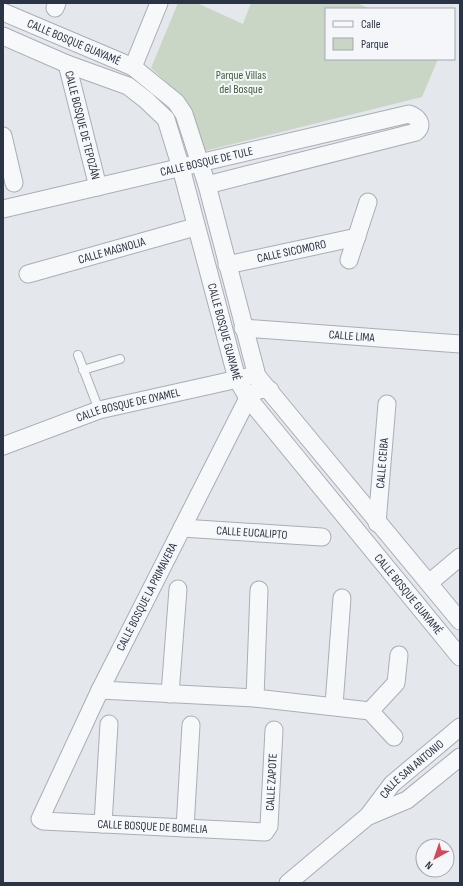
<svg xmlns="http://www.w3.org/2000/svg" width="463" height="886" font-family="'Sofia Sans Condensed',sans-serif">
<style>
.green{fill:#c9d6c5}
.lines{fill:none;stroke-linecap:round;stroke-linejoin:round}
.service-casing{stroke:#a9aeb7;stroke-width:10}
.minor-casing{stroke:#a9aeb7;stroke-width:19}
.service{stroke:#f7f8fa;stroke-width:8}
.minor{stroke:#f7f8fa;stroke-width:17}
.labels{text-anchor:middle;dominant-baseline:central;stroke-width:4;stroke-linejoin:round;paint-order:stroke}
.street-label{font-size:12px;fill:#2b3445;stroke:#f4f6f9}
.park-label{font-size:12px;fill:#3f6138;stroke:#f4f6f9}
</style>
<rect width="100%" height="100%" fill="#e4e7ec"/>
<path class="green" d="M178,3h19l46,21 8,-21h105l15,6h-45v50h112l-16,38 -217,54 -20,-52 -34,-31z"/>
<g class="lines">
<g class="service-casing">
<path id="service" d="M78,355l21,55
M83,370l37,-11"/>
</g>
<g class="minor-casing">
<g id="minor">
<path d="M55,8l2,-5"/>
<path id="s1" d="M3,12l130,55 43,35 8,12 23,71 50,191 203,245"/>
<path id="s2" d="M3,36l64,28 61,22 18,14 20,19 15,49 56,211 11,19 212,259"/>
<path id="s3" d="M67,64l31,123"/>
<path d="M133,67l26,-64"/>
<path d="M3,136l11,47"/>
<path id="s4" d="M3,209l406,-95c8,3 16,10 7,18l-209,53"/>
<path d="M349,260l19,-58"/>
<path id="s5" d="M227,265l130,-28"/>
<path id="s6" d="M28,274l167,-47"/>
<path id="s7" d="M243,328l217,16"/>
<path id="s8" d="M270,390l-11,-1 -11,9 -148,292 -60,129 3,2 222,11 4,-6 5,-96"/>
<path id="s9" d="M3,446l96,-36 148,-33"/>
<path id="s10" d="M377,523l10,-119"/>
<path id="s11" d="M182,528l140,9"/>
<path d="M429,583l31,-26"/>
<path d="M100,690l155,8 115,13 24,26"/>
<path d="M170,694l8,-105"/>
<path d="M255,698l4,-108"/>
<path d="M334,705l8,-107"/>
<path d="M370,711l26,-28 3,-28"/>
<path d="M369,816l38,-16 53,-43"/>
<path d="M103,824l6,-100"/>
<path d="M185,828l6,-103"/>
<path id="s12" d="M288,883l80,-67 24,-32 68,-57"/>
</g>
</g>
<use href="#service" class="service"/>
<use href="#minor" class="minor"/>
</g>
<g class="labels">
<g class="street-label">
<text stroke="none"><textPath href="#s1" startOffset="77">CALLE BOSQUE GUAYAMÉ</textPath></text>
<text stroke="none"><textPath href="#s3" startOffset="63">CALLE BOSQUE DE TEPOZÁN</textPath></text>
<text stroke="none"><textPath href="#s4" startOffset="209">CALLE BOSQUE DE TULE</textPath></text>
<text stroke="none"><textPath href="#s6" startOffset="87">CALLE MAGNOLIA</textPath></text>
<text stroke="none"><textPath href="#s5" startOffset="66">CALLE SICOMORO</textPath></text>
<text stroke="none"><textPath href="#s2" startOffset="406">CALLE BOSQUE GUAYAMÉ</textPath></text>
<text stroke="none"><textPath href="#s7" startOffset="109">CALLE LIMA</textPath></text>
<text stroke="none"><textPath href="#s9" startOffset="132">CALLE BOSQUE DE OYAMEL</textPath></text>
<text stroke="none"><textPath href="#s10" startOffset="60">CALLE CEIBA</textPath></text>
<text stroke="none"><textPath href="#s11" startOffset="70">CALLE EUCALIPTO</textPath></text>
<text stroke="none"><textPath href="#s2" startOffset="730">CALLE BOSQUE GUAYAMÉ</textPath></text>
<text transform="translate(147 597) rotate(-63)">CALLE BOSQUE LA PRIMAVERA</text>
<text stroke="none"><textPath href="#s12" startOffset="169">CALLE SAN ANTONIO</textPath></text>
<text stroke="none"><textPath href="#s8" startOffset="772">CALLE ZAPOTE</textPath></text>
<text stroke="none"><textPath href="#s8" startOffset="608">CALLE BOSQUE DE BOMELIA</textPath></text>
</g>
<g class="park-label">
<text x="241" y="75">Parque Villas<tspan x="241" dy="14">del Bosque</tspan></text>
</g>
</g>
<rect width="463" height="886" fill="none" stroke="#2b3445" stroke-width="8"/>
<rect x="325" y="8" width="130" height="52" fill="#f4f6f9" stroke="#a4a8b1"/>
<rect x="333" y="21" width="20" height="6" fill="#f7f8fa" stroke="#a4a8b1"/>
<text x="361" y="28" font-size="12" fill="#2b3445">Calle</text>
<rect x="333" y="38" width="20" height="12" fill="#c9d6c5" stroke="#a4a8b1"/>
<text x="361" y="48" font-size="12" fill="#2b3445">Parque</text>
<g transform="translate(435 858) rotate(220)"><circle r="19" fill="#f4f6f9" stroke="#a4a8b1"/>
<path d="M0-3L7 15L0 10L-7 15Z" fill="#d1495b"/>
<text y="-6" font-size="11" font-weight="bold" text-anchor="middle" fill="#2b3445">N</text>
</g>
</svg>
